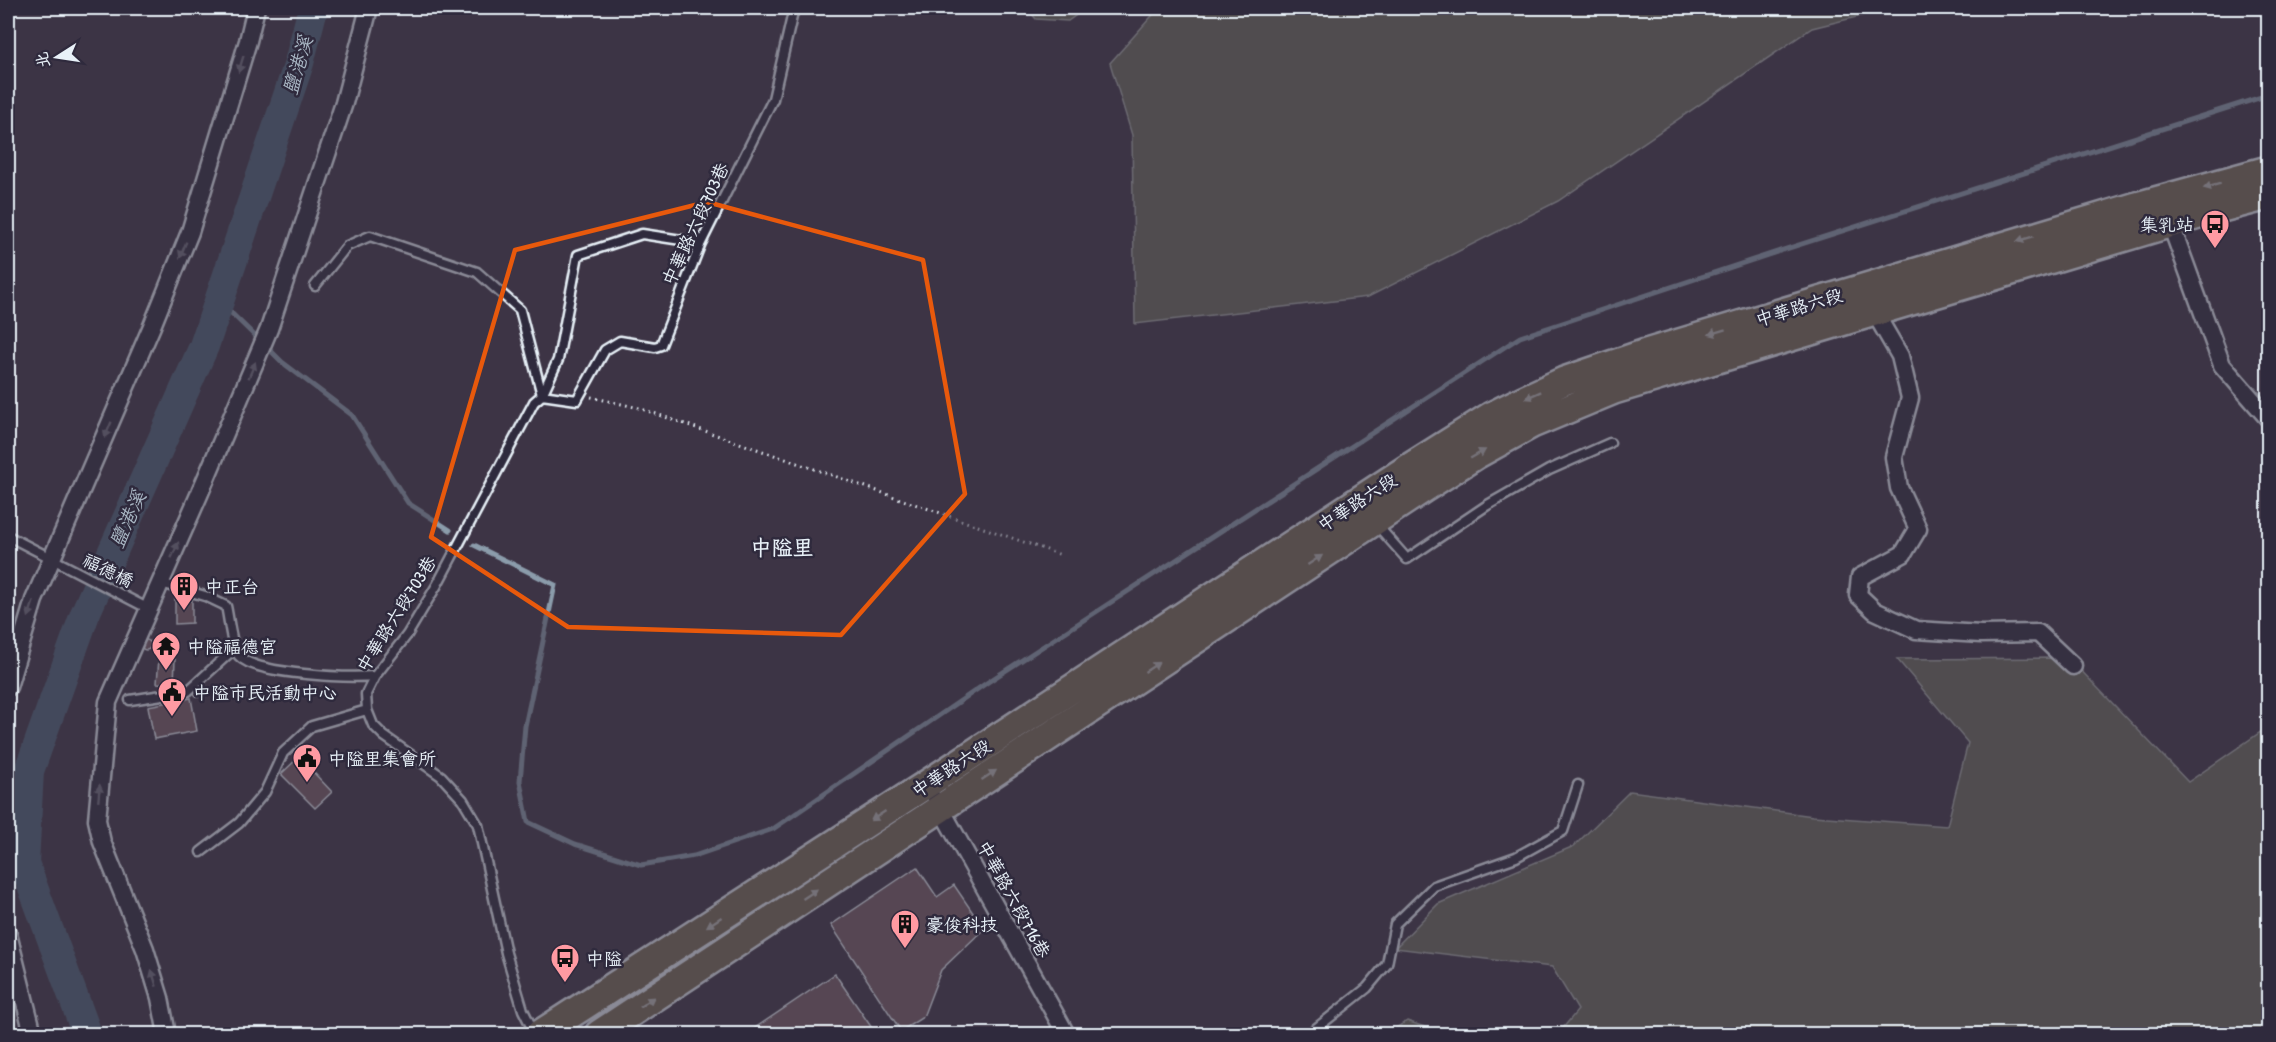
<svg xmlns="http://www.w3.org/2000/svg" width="2276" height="1042" font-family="'Patrick Hand','LXGW WenKai TC',sans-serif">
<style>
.green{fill:#68695b;stroke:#a8adaa;stroke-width:1.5}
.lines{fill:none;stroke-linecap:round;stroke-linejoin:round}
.stream{stroke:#8b9cab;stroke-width:5}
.river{stroke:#4d6378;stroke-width:30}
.building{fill:#745c65;stroke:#e8f1f8;stroke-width:1.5}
.service-casing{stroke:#e8f1f8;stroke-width:13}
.minor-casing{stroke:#e8f1f8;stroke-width:21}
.primary-casing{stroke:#e8f1f8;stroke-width:32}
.path{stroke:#e8f1f8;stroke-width:3;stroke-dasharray:1.5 4.5;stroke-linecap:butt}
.service{stroke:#2f2a3d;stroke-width:8}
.minor{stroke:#2f2a3d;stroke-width:16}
.primary{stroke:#766a54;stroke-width:27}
.oneway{fill:#70707e}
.oneway2{fill:#babbb6}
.marked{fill:none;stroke:#e8590c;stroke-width:4.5;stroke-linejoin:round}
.labels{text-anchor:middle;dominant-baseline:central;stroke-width:5;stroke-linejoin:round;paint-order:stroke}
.street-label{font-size:18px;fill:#e8f1f8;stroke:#2f2a3d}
.poi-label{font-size:18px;fill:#e8f1f8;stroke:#2f2a3d;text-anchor:start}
.water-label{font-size:20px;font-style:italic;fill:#aab8c5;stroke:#2f2a3d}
.quarter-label{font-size:21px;font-weight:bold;fill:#e8f1f8;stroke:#2f2a3d}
</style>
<rect width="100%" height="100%" fill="#3d3445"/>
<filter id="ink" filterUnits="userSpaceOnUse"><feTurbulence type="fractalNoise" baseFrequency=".0167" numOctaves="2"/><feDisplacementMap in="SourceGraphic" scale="12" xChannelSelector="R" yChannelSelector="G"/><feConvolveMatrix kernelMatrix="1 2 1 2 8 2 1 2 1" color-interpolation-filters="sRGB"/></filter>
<g filter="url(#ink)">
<path class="green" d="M1027,8h59l-18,13 -32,-2z
M1159,8h734l-81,20 -254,173 -190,96 -233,27 -3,-189 -22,-72z
M2069,658l119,124 80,-55v307h-710l20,-24 -26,-43 -157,-19 43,-44 136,-58 56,-55 183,25 134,10 21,-83 -71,-84z
M1407,1021l38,13h-59z"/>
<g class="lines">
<path class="stream" d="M219,301l36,35
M270,350l12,12 70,53 56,88 42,27
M474,545l81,40 -30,141 -5,55 8,41 47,22 66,21 53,-9 79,-27 215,-147 532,-345 266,-88 482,-154"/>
<path class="river" d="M87,1034l-63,-171 5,-92 56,-157 119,-268 95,-283 14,-55"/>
</g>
<path class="building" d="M175,598h17v25l-17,1z
M141 645a5 5 0 1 1 10 0a5 5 0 1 1-10 0Z
M159,658l16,1 -1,25 -17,-1z
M194 692a5 5 0 1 1 10 0a5 5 0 1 1-10 0Z
M191,698l6,33 -43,8 -6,-33z
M299,757l33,35 -17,16 -34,-34z
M917,867l20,30 17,-12 30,44 -43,41 -18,47 -22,14 -70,-106z
M835,974l41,60h-130z"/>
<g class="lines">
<g class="service-casing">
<path id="service" d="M315,286l32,-40 23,-10 107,36 43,38 22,85
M542,395l16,-35 20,-105 64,-21 59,9
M1376,524l31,35 79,-53 63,-36 61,-27
M8,536l141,73
M161,583l44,13 21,10c3,12 5,41 13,50 17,19 110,22 136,20
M130,700l58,-9 47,-43
M201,852l38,-29 26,-31 18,-39 29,-27 55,-16
M535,1034l-12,-24 -17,-57 -28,-128 -15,-25 -22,-24 -57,-40 -11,-11 -6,-15 -1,-16 9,-18 32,-41 30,-50 97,-183 8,-7 35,5 28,-50 15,-9 35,6 6,-2 40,-102 72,-144 21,-91
M1309,1034l58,-46 20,-24 8,-40 39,-38 82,-29 47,-26 15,-46"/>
</g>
<g class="minor-casing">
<path id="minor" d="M2171,225l51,140 46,53
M1875,313l25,43 10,42 -16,59 5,31 19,41 -15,25 -43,23 -2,18 17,16 41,19 65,4 57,-1 35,33
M8,687l26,-87 118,-274 38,-94 58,-191 8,-33
M936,800l130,234
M8,934l25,100
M167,1034l-7,-36 -15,-49 -43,-107 -5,-22 11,-118 91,-207 70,-166 75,-226 25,-95"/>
</g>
<g class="primary-casing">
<path id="primary" d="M540,1034l387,-250 480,-315 84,-53 32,-16 41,-19 82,-28 491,-147 131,-36
M599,1034l824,-545 53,-34 56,-31 82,-34 608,-182 46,-12"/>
</g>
<path class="path" d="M591,397l48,11 422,147"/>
<use href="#service" class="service"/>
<use href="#minor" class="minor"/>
<use href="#primary" class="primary"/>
</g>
<defs><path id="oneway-solid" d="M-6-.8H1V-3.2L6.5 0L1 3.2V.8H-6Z" transform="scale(1.5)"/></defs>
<g class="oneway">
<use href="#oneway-solid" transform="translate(241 64) rotate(107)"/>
<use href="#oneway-solid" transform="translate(183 250) rotate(112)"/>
<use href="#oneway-solid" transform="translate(252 370) rotate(-67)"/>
<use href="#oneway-solid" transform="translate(108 430) rotate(113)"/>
<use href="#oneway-solid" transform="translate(175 550) rotate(-66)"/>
<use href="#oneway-solid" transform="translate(31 609) rotate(108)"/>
<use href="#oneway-solid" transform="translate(99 793) rotate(-85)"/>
<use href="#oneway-solid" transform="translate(154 978) rotate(-107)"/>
</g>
<g class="oneway2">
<use href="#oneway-solid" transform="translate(2212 186) rotate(165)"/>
<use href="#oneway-solid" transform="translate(2025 239) rotate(163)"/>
<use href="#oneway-solid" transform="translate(1717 332) rotate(163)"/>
<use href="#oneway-solid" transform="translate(1533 395) rotate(156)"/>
<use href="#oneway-solid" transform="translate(1478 454) rotate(-30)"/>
<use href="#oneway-solid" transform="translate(1315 560) rotate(-33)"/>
<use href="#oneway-solid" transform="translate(1152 667) rotate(-33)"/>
<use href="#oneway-solid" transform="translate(989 775) rotate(-33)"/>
<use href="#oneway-solid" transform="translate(878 816) rotate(147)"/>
<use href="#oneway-solid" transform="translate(810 894) rotate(-34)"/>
<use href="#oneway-solid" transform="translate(714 922) rotate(147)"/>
<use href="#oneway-solid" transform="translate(647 1002) rotate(-34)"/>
</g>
</g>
<path d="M0 0H2276V1042H0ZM707,202l216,58 42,234 -124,141 -273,-8 -137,-90 84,-287z" fill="#3d3445" fill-opacity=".55" fill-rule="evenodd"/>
<path class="marked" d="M707,202l216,58 42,234 -124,141 -273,-8 -137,-90 84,-287z"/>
<defs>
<g id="bus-pin" transform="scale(1.5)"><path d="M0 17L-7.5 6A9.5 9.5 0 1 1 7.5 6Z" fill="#ff9aa2" stroke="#2f2a3d"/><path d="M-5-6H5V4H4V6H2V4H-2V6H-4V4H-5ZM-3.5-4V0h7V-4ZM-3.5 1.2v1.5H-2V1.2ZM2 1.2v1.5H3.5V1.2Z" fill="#111"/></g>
<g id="building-pin" transform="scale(1.5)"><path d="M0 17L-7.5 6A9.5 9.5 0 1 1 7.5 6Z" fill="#ff9aa2" stroke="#2f2a3d"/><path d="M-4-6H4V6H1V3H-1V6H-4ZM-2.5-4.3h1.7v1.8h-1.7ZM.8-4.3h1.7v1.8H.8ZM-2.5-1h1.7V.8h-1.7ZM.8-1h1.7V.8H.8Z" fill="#111"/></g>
<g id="temple-pin" transform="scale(1.5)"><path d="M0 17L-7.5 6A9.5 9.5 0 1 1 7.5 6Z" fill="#ff9aa2" stroke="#2f2a3d"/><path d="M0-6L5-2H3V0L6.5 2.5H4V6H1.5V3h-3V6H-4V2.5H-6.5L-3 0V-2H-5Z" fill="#111"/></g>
<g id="civic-pin" transform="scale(1.5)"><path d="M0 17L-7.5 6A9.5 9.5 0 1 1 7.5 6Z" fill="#ff9aa2" stroke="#2f2a3d"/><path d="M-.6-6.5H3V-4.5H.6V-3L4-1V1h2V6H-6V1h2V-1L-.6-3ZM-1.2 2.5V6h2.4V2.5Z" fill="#111"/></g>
</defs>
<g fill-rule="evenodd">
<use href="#bus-pin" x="2215" y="224"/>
<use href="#building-pin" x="184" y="586"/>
<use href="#temple-pin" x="166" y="646"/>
<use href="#civic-pin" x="172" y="692"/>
<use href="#civic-pin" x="307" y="758"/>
<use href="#building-pin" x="905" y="924"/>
<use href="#bus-pin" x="565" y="958"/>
</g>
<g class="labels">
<g class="street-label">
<text transform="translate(695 224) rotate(-65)">中華路六段703巷</text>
<text transform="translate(1799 307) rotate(-17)">中華路六段</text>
<text transform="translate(1357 502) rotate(-33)">中華路六段</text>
<text transform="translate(108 570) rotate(26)">福德橋</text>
<text transform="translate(396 614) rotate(-58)">中華路六段703巷</text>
<text transform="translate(951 768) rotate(-33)">中華路六段</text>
<text transform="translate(1014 899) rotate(61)">中華路六段716巷</text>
</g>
<g class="poi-label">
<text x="2194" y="224" text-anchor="end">集乳站</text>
<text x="205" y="586">中正台</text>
<text x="187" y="646">中隘福德宮</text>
<text x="193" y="692">中隘市民活動中心</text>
<text x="328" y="758">中隘里集會所</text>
<text x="926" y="924">豪俊科技</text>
<text x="586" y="958">中隘</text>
</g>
<g class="water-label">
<text transform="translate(297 65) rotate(-74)">鹽港溪</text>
<text transform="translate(127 519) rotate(-66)">鹽港溪</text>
</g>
<g class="quarter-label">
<text x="782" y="547">中隘里</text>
</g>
</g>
<rect width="2276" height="1042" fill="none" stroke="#2f2a3d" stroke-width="30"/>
<rect x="15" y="15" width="2246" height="1012" fill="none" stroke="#e8f1f8" stroke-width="2" filter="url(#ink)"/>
<g transform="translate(57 57) rotate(258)" stroke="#2f2a3d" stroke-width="4.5" paint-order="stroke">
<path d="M0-4.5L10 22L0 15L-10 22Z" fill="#e8f1f8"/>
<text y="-9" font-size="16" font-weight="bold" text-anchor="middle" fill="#e8f1f8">北</text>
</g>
</svg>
